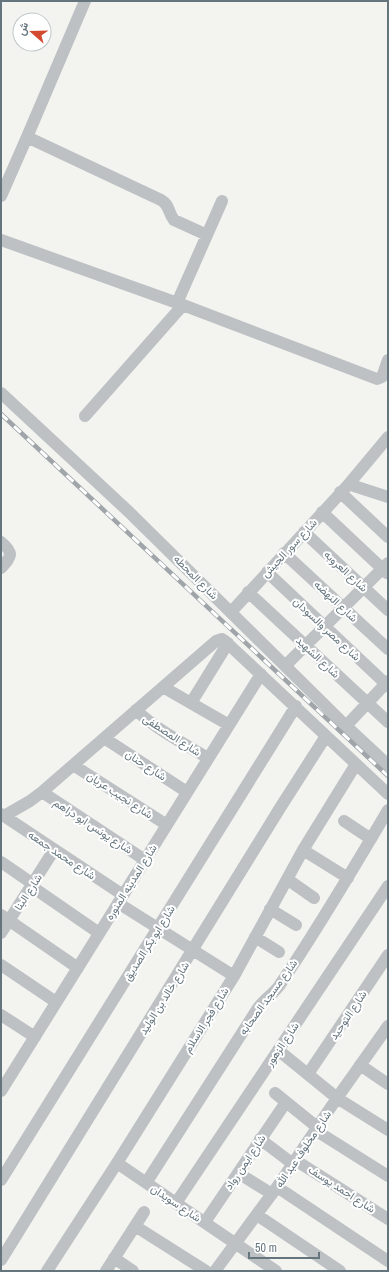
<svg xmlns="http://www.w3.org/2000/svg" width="389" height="1272" font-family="'Archivo Narrow',Vazirmatn,sans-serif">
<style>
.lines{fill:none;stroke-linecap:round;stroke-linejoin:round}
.minor{stroke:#bdc1c4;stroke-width:12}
.rail-casing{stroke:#9fa5a9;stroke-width:4.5}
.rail{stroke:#fff;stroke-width:3;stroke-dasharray:9;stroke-linecap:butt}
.labels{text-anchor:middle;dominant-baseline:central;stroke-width:4;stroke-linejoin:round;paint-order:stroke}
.street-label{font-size:11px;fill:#65757e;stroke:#fff}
</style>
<rect width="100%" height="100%" fill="#f3f3f0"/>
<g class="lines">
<path class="minor" d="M27,137l134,63c9,5 7,13 13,20l33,15
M1,196l26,-59 58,-136
M1,240l182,65 194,74 5,-2 6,-17
M177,303l45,-102
M1,393l128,119 217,214 42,39
M85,416l98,-111
M348,485h3l37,12
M340,492l48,45
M322,512l65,61
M304,532l84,78
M1,542c13,11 11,14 0,26
M284,553l104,96
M267,572l121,114
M248,592l140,130
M231,612l117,-127 40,-48
M285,666l103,-103
M163,687l66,38
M191,703l37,-60
M136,710c21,20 47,33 72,48
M346,726l42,-45
M104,738l83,54
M73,765l94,60
M42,792l103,68
M1,814l122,81
M4,816l26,-15 12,-9 174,-151 6,-2 3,2 163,153
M344,821l27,18
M303,850l45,28
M1,862l32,22
M287,879l27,19
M31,886l68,47
M118,903l116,73
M270,909l26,16
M1,915l77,53
M1,933l53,-83
M255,937l24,15
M1,965l55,37
M1,1015l34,22
M278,1050l59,48 51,32
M360,1065l28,19
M308,1074l80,-119
M1,1091l260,-417
M275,1093l42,34
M315,1130l73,46
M260,1139l33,25
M295,1160l93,59
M117,1163l159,108
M238,1173l34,21
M1,1180l295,-474
M146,1183l112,-175c6,-8 15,-14 21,-22 39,-57 74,-117 109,-176
M277,1187l111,74
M176,1203l212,-317
M257,1215l83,56
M205,1222l81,-120
M135,1226l71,45
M114,1258l19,13
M1,1260l279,-452 46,-72
M47,1271l70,-108 117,-187 69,-126 53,-86
M106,1271l38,-59
M215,1271l62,-84 60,-89 51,-72"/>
<g class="rail-casing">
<path id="rail" d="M1,414l387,362"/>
</g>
<use href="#rail" class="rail"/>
</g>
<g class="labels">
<g class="street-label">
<text transform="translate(289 548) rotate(-47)">شارع سور الجيش</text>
<text transform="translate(346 571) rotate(43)">شارع العروبه</text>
<text transform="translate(196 577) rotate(45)">شارع المحطه</text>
<text transform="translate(336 601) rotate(43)">شارع النهضه</text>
<text transform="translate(327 629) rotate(43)">شارع مصر والسودان</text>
<text transform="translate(318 657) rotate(43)">شارع الشهيد</text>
<text transform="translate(172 735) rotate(33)">شارع المصطفى</text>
<text transform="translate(146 765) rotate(33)">شارع حنان</text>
<text transform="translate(120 795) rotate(33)">شارع نجيب عريان</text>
<text transform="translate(93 826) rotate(33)">شارع يونس ابو دراهم</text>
<text transform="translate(62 855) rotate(34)">شارع محمد جمعه</text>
<text transform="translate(131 882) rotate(-58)">شارع المدينه المنوره</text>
<text transform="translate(28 892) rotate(-57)">شارع البنا</text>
<text transform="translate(149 943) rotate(-58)">شارع ابو بكر الصديق</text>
<text transform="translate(268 997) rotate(-54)">شارع مسجد الصحابه</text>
<text transform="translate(164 998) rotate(-58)">شارع خالد بن الوليد</text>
<text transform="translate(348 1015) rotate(-56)">شارع التوحيد</text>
<text transform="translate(206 1020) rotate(-58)">شارع فجر الاسلام</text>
<text transform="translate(282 1044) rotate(-56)">شارع الزهور</text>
<text transform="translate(303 1149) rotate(-56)">شارع مخلوف عبد الله</text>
<text transform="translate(245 1162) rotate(-56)">شارع ايمن رواد</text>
<text transform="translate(342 1189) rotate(33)">شارع احمد يوسف</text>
<text transform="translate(176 1203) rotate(34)">شارع سويدان</text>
</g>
</g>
<rect width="389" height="1272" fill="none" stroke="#65757e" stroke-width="4"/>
<g transform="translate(32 32) rotate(290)"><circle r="19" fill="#ffffff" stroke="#c1c8cb"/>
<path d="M0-3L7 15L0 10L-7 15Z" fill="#d34a30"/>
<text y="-6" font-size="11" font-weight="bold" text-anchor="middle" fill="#65757e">ش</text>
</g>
<path d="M249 1252v6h70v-6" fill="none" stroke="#65757e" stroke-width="2"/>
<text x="255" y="1252" font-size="12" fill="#65757e" stroke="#ffffff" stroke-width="3" paint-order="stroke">50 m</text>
</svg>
